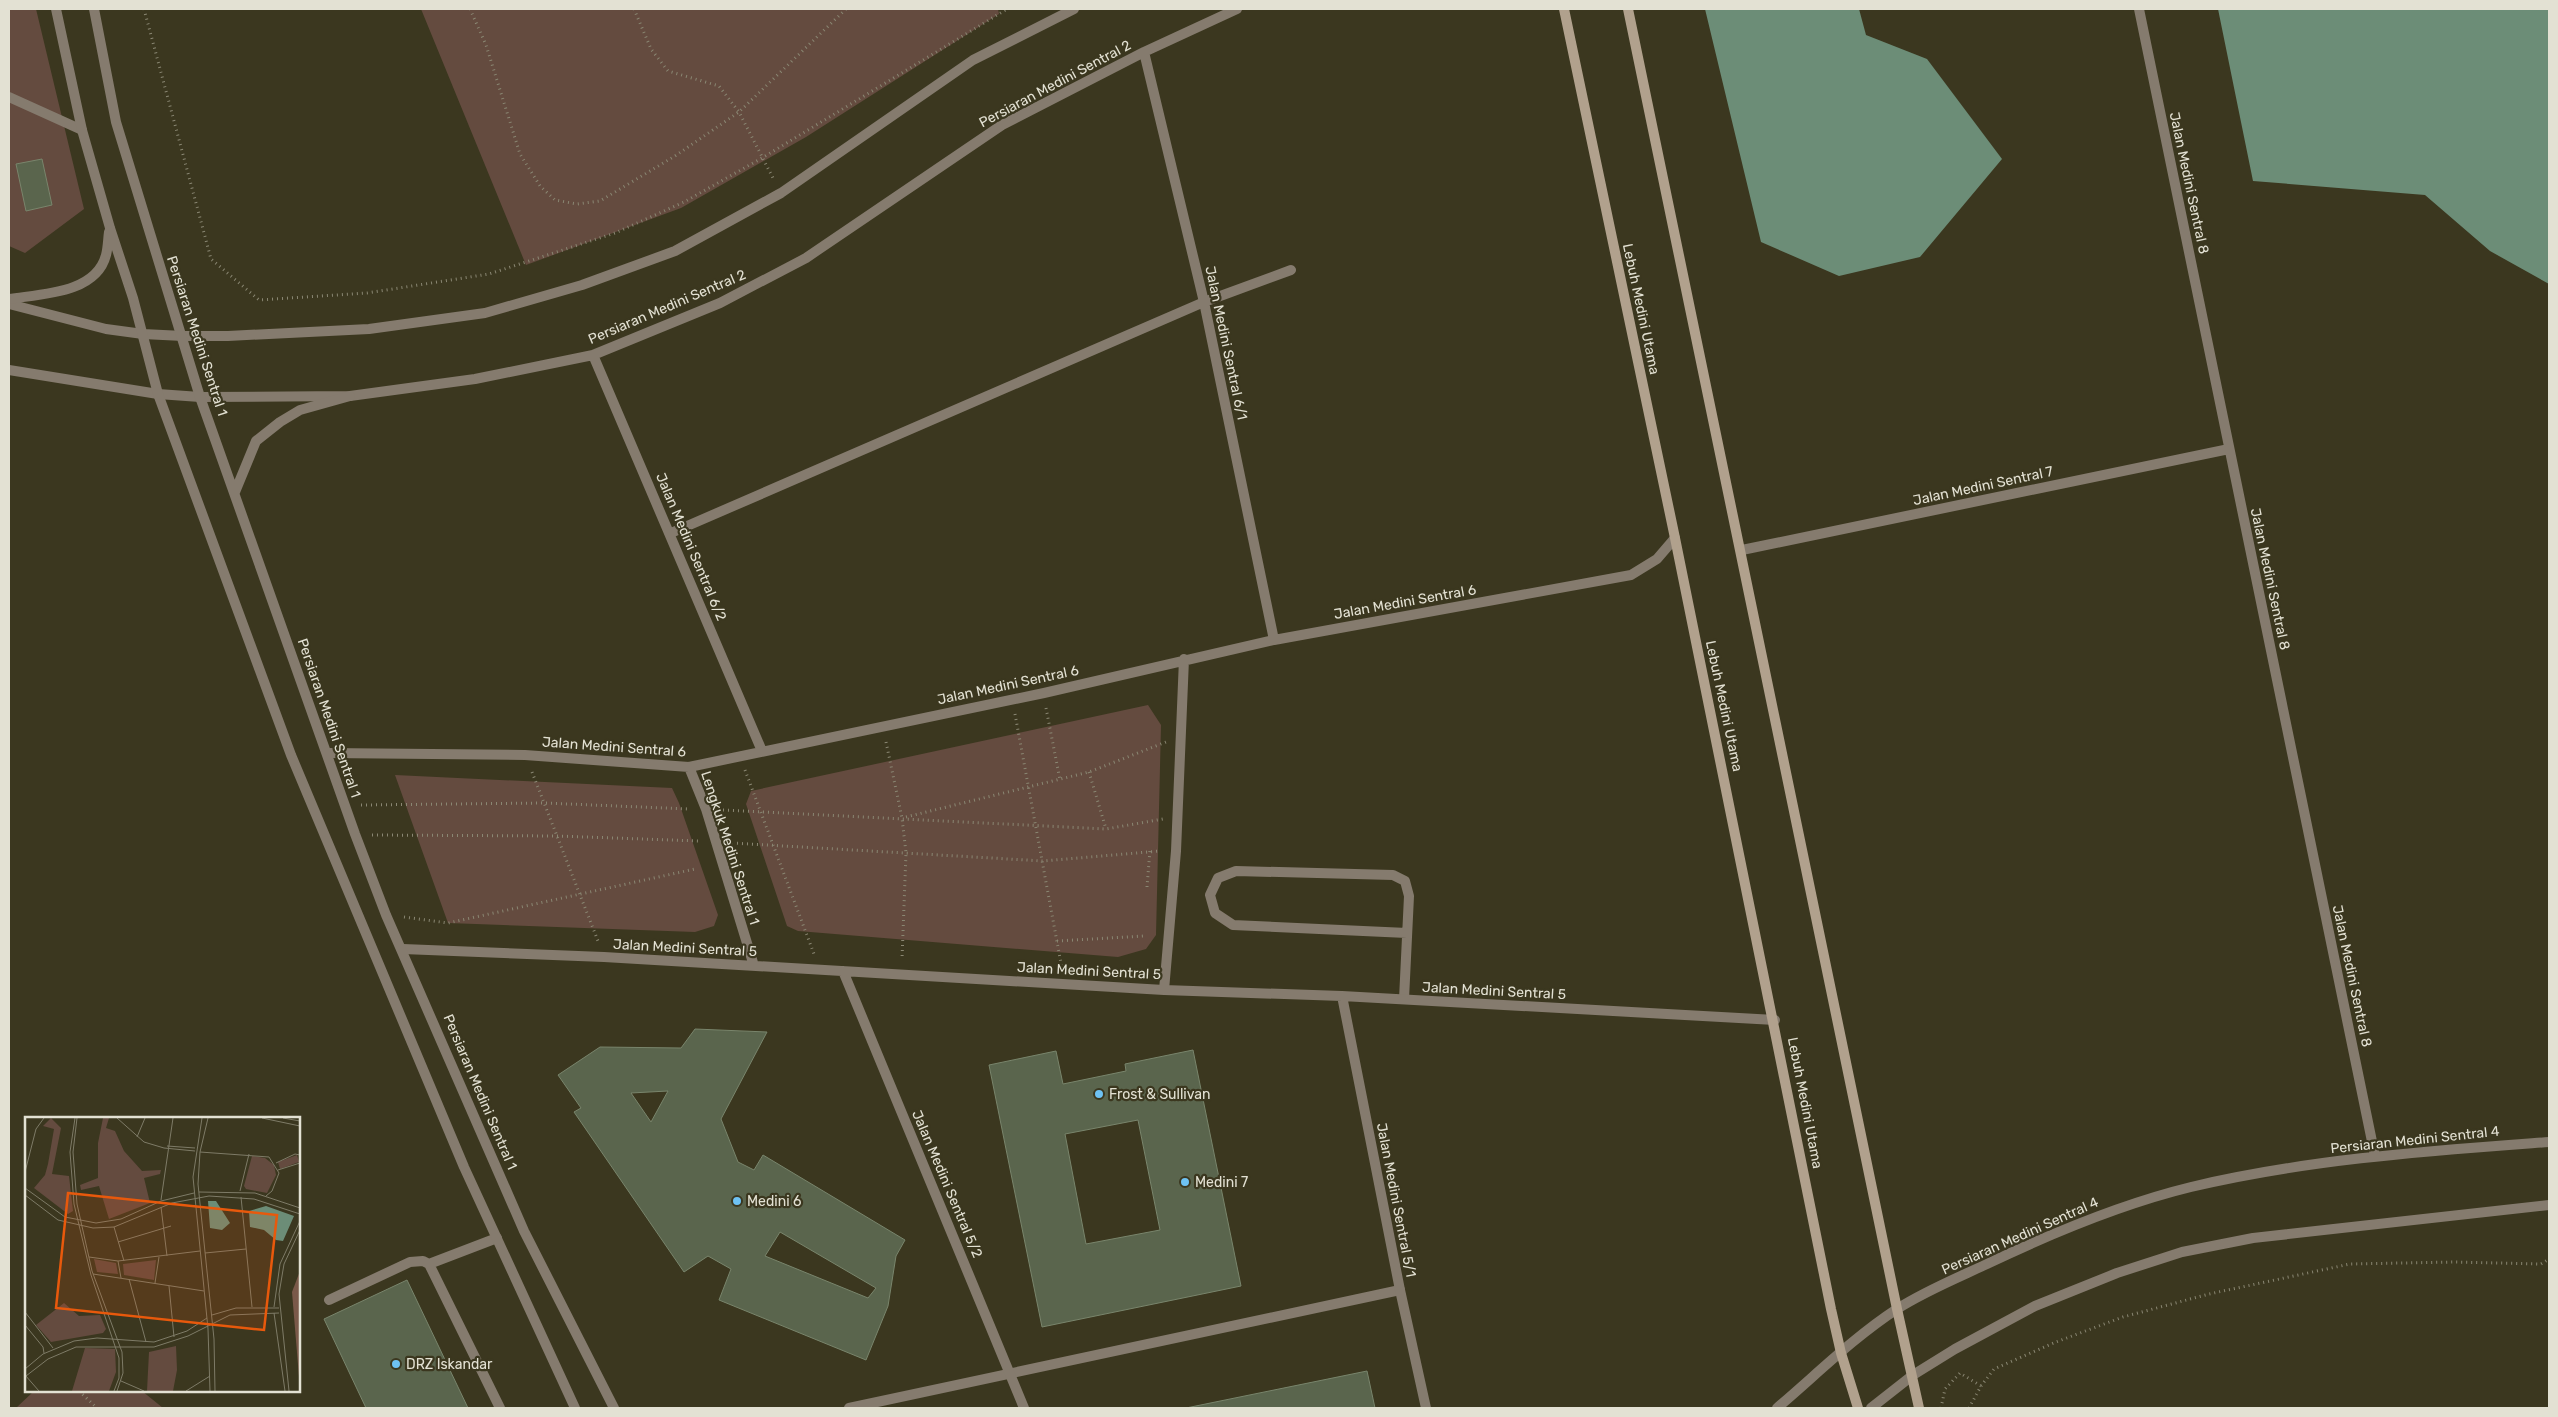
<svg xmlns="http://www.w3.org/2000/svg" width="2558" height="1417" font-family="Rubik,sans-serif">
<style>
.green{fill:#644b3f}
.water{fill:#6c8d77}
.building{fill:#5a654d;stroke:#79856c;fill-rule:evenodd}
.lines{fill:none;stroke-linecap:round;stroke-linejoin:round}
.path{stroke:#8a8773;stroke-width:3;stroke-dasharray:1 4;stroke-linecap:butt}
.service{stroke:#857b6e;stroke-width:10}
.minor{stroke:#857b6e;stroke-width:10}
.tertiary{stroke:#857b6e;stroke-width:10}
.secondary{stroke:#b1a18d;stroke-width:10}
.poi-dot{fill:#6ec2f3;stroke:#3b371f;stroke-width:2}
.labels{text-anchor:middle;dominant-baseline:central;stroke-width:4.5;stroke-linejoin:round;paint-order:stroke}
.street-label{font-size:14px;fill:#e3e1d3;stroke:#3b371f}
.poi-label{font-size:14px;fill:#e3e1d3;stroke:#3b371f;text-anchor:start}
.inset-road{fill:none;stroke:#7e7b67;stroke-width:1}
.view{fill:#e8590c;fill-opacity:0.15;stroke:#e8590c;stroke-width:2.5}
.inset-edge{fill:none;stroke:#e3e1d3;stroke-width:2.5}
</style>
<rect width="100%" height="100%" fill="#3b371f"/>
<path class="green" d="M9,9h27l48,200 -59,44 -16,-7z
M421,9h577l1,5 -193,123 -125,71 -155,57z
M1148,705l13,20 -5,210 -10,14 -28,8 -320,-26 -11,-5 -41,-122 5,-13z
M395,775l277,13 7,15 39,112 -4,11 -19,6 -247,-9z
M34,1391h108l21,17h-147z"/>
<path class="water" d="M1705,9h154l7,26 61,24 75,100 -82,98 -81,19 -78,-34z
M2218,9h331v275l-59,-33 -65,-56 -172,-14z"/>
<path class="building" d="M42,159l10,46 -26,6 -10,-47z
M695,1029l72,3 -46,87 17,43 16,8 9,-15 142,85 -9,16 -8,50 -22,54 -147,-60 12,-31 -23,-13 -24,16 -110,-160 7,-4 -23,-33 42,-28 81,1zM668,1091l-17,31 -20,-29zM780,1232l96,56 -8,10 -103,-42z
M1193,1050l48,236 -199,41 -53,-262 67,-14 7,33 63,-13 -1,-7zM1138,1120l22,110 -74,14 -21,-110z
M407,1280l61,128h-102l-42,-89z
M1367,1371l8,37h-189z"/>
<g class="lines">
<path class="path" d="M144,9l67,250 48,41 108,-7 122,-19 126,-41 69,-31 78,-44 245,-149
M470,9l16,36 34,109 20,32 15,14 22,4 23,-3 75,-45 64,-44 107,-103
M634,9l17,40 17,22 51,15 20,26 35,68
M1046,708l14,72
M1015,714l47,255
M886,742l16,76 4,35 -4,106
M745,770l69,184
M532,772l66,169
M1089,772l17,57
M361,805l183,-2 145,6
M723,810l383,19 57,-10
M906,817l183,-45 77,-30
M372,835l185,1 142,5
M732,843l311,18 117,-10
M1147,887l3,-37
M404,917l44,6 247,-54
M1057,941l87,-5
M79,1391l18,17
M1941,1408l4,-19 15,-16 21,13
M1969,1408l12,-22 13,-17 62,-27 67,-25 86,-23 141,-30 104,-2 87,2 8,-5"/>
<path class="service" d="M9,97l73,33
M1404,999l5,-103 -4,-15 -12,-6 -157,-4 -18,7 -8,17 5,18 18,12 174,8
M429,1264l68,-26
M329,1300l81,-38 13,-1 6,3 71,144
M849,1408l551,-118"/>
<path class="minor" d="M2139,9l236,1147
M1144,52l60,250 70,338
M9,304l97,25 37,5 40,2h45l141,-7 116,-16 97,-28 93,-34 106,-58 192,-133 101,-51
M593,355l169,396
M9,370l149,24 42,3 150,-1 125,-17 118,-24 127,-52 86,-45 196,-133 142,-73 93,-43
M671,533l533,-231 87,-32
M1742,550l487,-101
M327,753l198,2 164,12 355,-74 230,-53 357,-65 26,-16 18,-21
M689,767l17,42 48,157
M403,949l201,8 560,33 178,6 433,24
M843,971l181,437
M1164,990l12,-139 8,-192
M1342,996l58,294 26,118
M1777,1408c39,-33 77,-71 120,-99 28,-18 60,-31 90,-45 65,-31 134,-60 204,-77 118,-28 238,-36 358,-45
M1871,1408l42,-33 42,-26 80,-43 82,-33 65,-21 71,-14 296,-33"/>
<path class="tertiary" d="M56,9l26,121 28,98 23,70 25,96 133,361 173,412 111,241
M94,9l22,113 84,275 155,437 31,81 138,316 90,177
M9,299c31,-5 87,-5 97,-44 2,-7 2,-16 3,-23
M235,492l21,-51 24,-19 20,-12 50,-14"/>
<path class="secondary" d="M1564,9l111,529 156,771 10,44 17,55
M1628,9l269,1300 22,99"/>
</g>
<g class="poi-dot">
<circle cx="1099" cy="1094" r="5"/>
<circle cx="1185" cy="1182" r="5"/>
<circle cx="737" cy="1201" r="5"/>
<circle cx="396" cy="1364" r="5"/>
</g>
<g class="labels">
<g class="street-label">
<text transform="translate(1055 84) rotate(-28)">Persiaran Medini Sentral 2</text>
<text transform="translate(2189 183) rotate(78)">Jalan Medini Sentral 8</text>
<text transform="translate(667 307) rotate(-23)">Persiaran Medini Sentral 2</text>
<text transform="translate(1641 309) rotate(78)">Lebuh Medini Utama</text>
<text transform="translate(197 336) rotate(72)">Persiaran Medini Sentral 1</text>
<text transform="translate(1226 343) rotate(78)">Jalan Medini Sentral 6/1</text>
<text transform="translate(1983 486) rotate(-12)">Jalan Medini Sentral 7</text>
<text transform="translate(691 547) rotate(67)">Jalan Medini Sentral 6/2</text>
<text transform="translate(2270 579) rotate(78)">Jalan Medini Sentral 8</text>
<text transform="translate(1405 602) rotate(-10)">Jalan Medini Sentral 6</text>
<text transform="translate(1008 685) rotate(-12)">Jalan Medini Sentral 6</text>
<text transform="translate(1724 706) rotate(78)">Lebuh Medini Utama</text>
<text transform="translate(329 718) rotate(71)">Persiaran Medini Sentral 1</text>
<text transform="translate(614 747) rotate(4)">Jalan Medini Sentral 6</text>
<text transform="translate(730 848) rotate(72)">Lengkuk Medini Sentral 1</text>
<text transform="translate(685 948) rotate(3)">Jalan Medini Sentral 5</text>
<text transform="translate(1089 971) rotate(3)">Jalan Medini Sentral 5</text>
<text transform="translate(2352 976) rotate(78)">Jalan Medini Sentral 8</text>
<text transform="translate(1494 991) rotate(3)">Jalan Medini Sentral 5</text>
<text transform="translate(480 1092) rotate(67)">Persiaran Medini Sentral 1</text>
<text transform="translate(1805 1103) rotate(79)">Lebuh Medini Utama</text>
<text transform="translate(2415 1140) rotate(-6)">Persiaran Medini Sentral 4</text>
<text transform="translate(947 1184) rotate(67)">Jalan Medini Sentral 5/2</text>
<text transform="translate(1396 1200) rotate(79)">Jalan Medini Sentral 5/1</text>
<text transform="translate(2020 1236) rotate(-24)">Persiaran Medini Sentral 4</text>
</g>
<g class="poi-label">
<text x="1109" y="1094">Frost &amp; Sullivan</text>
<text x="1195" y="1182">Medini 7</text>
<text x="747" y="1201">Medini 6</text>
<text x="406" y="1364">DRZ Iskandar</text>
</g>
</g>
<g transform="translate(25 1117)">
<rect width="275" height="275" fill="#3b371f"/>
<path d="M26,1l10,10 -9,46 17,2 4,35 -5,3 -34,-26 11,-13 3,-11 6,-35 -11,-3zM78,1h6l-3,10 9,3 9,20 18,20 19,-1 -1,4 -16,4 6,25 -41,16 -10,-33 -18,4 -1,-5 18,-7v-35zM272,38l2,7 -19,7 -2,-7zM227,39l13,2 9,7 2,10 -9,18 -21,-4 -2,-3zM69,142l22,4 2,11 -21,-2zM131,143l-2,20 -30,-5 -1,-11zM39,186l15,13 21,-1 6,14 -3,4 -52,9 -15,-17zM151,229l1,24 -4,21h-26l2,-39zM60,231l30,1 1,23 -7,19h-37z" fill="#644b3f"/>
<path d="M275,154v118l-8,-97z" fill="#7a5949"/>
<path d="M183,84h8l14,22 -8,7 -12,-2zM241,89l28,10 -11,25 -7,-1 -12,-10 -14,-3 -1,-16z" fill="#6c8d77"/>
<path class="inset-road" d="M50,1l-5,34 4,52 17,71 28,83v20l-5,13M52,1l-4,34 4,52 15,67 30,81 1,21 -6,18M92,1l27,24 20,6 31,3M177,1l-9,59 15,152 2,62M183,1l-8,34 -2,32 16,155 1,52M237,1l38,8M258,1l17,3M112,20l8,-19M142,29l28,2M175,35l69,5 10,16 -7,18 -6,5M251,46l19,-9 5,1M253,53l22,-7M0,55l11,-43 8,-11M0,71l40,29 31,6 25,-4 40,-18 33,-8M215,74l9,-37M174,75l56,1 45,15M0,78l33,25 35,8 21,-1 58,-24 37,-7 45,3 46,15M216,80l11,110M136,83l12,-82M136,90l6,49M89,110l10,34M93,125l53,-16M180,136l41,-4M64,140l29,4 82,-10M93,144l3,17M68,157l111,17M104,162l17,63M130,166l4,-26M144,169l5,51M249,190l6,-43 20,-43M0,195l28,36M249,196l11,78M187,198l24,-7h43M0,208l18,22 1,6M0,252l18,-15 31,-13 23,-3 57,4 33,-11 20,-13M0,258l14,16M1,259l22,-17 28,-12h78l34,-11 42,-21 49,-2M96,264l23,10M161,274l24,-15M264,274l-10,-97 5,-30 16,-34"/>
<path class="view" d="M43,76l209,22 -13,115 -208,-22z"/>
<rect width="275" height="275" class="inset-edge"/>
</g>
<rect width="2558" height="1417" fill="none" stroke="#e3e1d3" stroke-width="20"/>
</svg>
